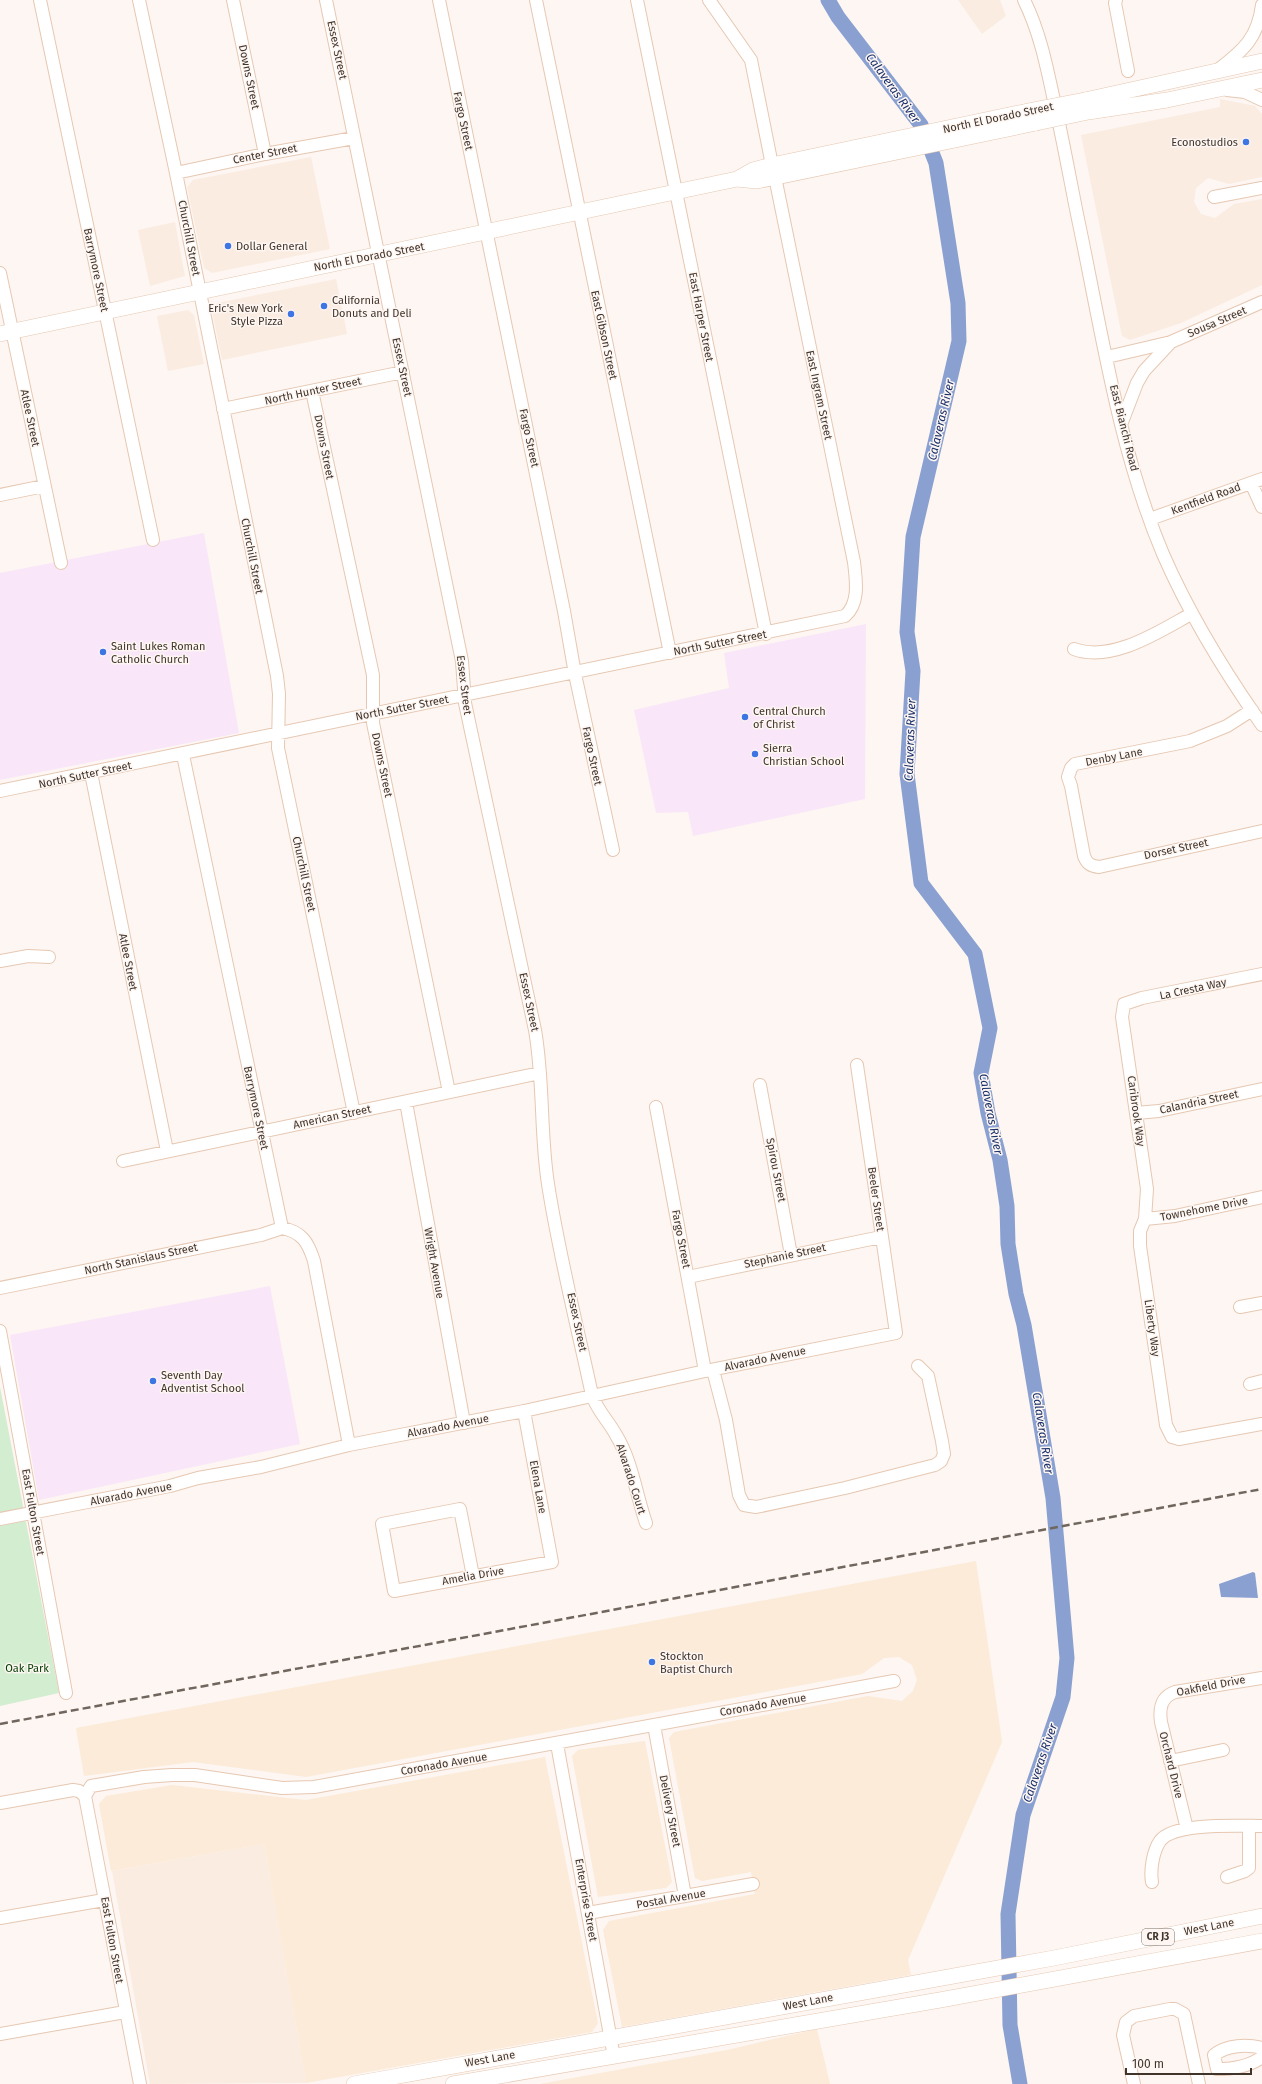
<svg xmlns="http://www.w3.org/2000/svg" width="1262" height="2084" font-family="'Fira Sans',sans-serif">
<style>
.built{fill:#fbece1}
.industrial{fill:#fbebd8}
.education{fill:#f9e7f9}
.green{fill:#d3edd0}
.water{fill:#89a0d1}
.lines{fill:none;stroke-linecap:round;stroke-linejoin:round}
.river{stroke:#89a0d1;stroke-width:15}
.minor-casing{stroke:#e6c8b2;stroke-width:14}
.major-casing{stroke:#e6c8b2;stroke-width:16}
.minor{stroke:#fff;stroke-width:12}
.major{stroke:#fff;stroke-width:15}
.rail{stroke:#70665e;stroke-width:2.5;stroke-dasharray:8 4;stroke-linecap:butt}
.major-bridge-casing{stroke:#e6c8b2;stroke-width:16;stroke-linecap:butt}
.major-bridge{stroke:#fff;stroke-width:15}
.poi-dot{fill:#3e75e5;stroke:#fdf6f2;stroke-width:1.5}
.labels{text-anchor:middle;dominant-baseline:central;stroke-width:3;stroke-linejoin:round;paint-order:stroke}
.shield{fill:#fdf6f2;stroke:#796e67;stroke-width:1}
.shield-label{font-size:10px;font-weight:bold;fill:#40342b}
.street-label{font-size:11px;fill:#40342b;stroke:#fdf6f2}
.poi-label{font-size:11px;fill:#40342b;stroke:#fdf6f2;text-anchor:start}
.park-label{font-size:11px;fill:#054003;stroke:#fdf6f2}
.water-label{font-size:12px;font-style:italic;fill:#19306a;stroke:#fdf6f2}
</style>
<rect width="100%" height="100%" fill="#fdf6f2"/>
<path class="built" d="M958,0h42l6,16 -24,18z
M1220,99l35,7 7,8v63l-33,7 -21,-6 -12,10 -2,14 7,12 14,4 19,-14 28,-5v86l-81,38 -51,17 -8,-4 -41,-201 139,-28z
M311,157l19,92 -118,24 -8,-5 -17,-81 6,-7z
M175,222l10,54 -35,10 -12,-56z
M336,279l11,55 -125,26 -10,-49 5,-8z
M188,310l6,5 10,49 -36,7 -11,-55z
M264,1844l42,239 -156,1 -38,-213z"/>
<path class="industrial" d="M976,1561l26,181 -94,218 3,15 -289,52 -19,-97 6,-9 146,-27 -4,-22 -49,9 -7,-3 -26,-140 5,-6 194,-36 34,5 11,-10 4,-11 -5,-15 -13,-8 -15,1 -22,16 -556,103 -113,-15 -109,14 -8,-48z
M645,1741l27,141 -6,6 -68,9 -26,-141 6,-6z
M545,1757l53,266 -6,9 -286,51 -42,-239 -153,27 -12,-67 7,-8 66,-11 134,15z
M817,2029l13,55h-290l187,-34z"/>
<path class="education" d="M204,533l35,200 -239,47v-207z
M866,624l-1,175 -172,37 -5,-24 -32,1 -22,-103 95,-22 -5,-35z
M270,1286l30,158 -261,56 -29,-165z"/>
<path class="green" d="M0,1387l59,306 -59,13z"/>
<path class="water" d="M1253,1572l2,1 3,25 -37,-1 -2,-13z"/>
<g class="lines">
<path class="river" d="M828,0l10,17 83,108 15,38 22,140 1,38 -46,196 -6,95 6,39 -6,103 14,109 54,71 15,74 -9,45 7,40 12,47 7,46 1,38 8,50 8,31 29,173 14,160 -4,39 -40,118 -15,99 2,111 10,59"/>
<g class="minor-casing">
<path id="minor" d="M40,0l113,540
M139,0l37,173 101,503 2,18 -1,54 76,365
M233,0l32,154
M326,0l136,661 3,42 70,327c9,51 5,103 13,154 11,71 29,141 44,211 6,17 16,25 24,40 16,26 20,59 30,88
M439,0l125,611 11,63 38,176
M536,0l134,653
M637,0l129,634
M709,0l42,60 21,105
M1024,0c15,30 22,63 29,96 9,39 16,78 24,118 24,113 41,234 86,340 27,62 61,117 99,171
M1116,0l-1,3 13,68
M1219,69c25,-19 39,-32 43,-64
M1227,90l18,2 17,8
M176,173l89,-19 89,-16
M1214,197l48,-9
M0,273l61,290
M1107,357l64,-15 91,-40
M312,391l61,284v48l76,369
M223,409l180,-37
M1122,422l15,-39 7,-12 27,-29
M1251,483l11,24
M0,495l44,-9
M1150,519l112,-40
M1074,649c38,14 86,-18 117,-35
M1252,710l-25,16 -37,15 -115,23 -4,4 -3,9 3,9 13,70c3,8 7,10 15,11l163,-36
M183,755l99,473
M91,773l76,378
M0,791l845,-175c15,-13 11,-36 9,-54l-79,-385
M0,961l28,-5 21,1
M1262,974l-120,24 -18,6 -2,13 25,172 -2,30 -5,12v15l26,179 6,12 7,2 83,-15
M760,1085l31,170
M406,1102l58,321
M656,1107l49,264
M1136,1113l23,-2 103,-22
M123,1161l417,-88
M1145,1219l30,-3 87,-19
M282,1228c20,4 26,14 32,33l35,184
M688,1277l193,-40
M0,1288l261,-53 21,-7
M1240,1307l22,-4
M0,1331l66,362
M713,1370l13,50 13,75 5,10 12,2 89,-19 90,-23 6,-4 3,-7 -2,-13 -14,-65 -10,-10
M1250,1384l12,-3
M0,1519l170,-33 28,-8 63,-11 88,-22 175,-34 181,-40 191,-38 -39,-268
M473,1576l-13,-67 -78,15 12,67 158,-29 -28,-151
M654,1725l31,171
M557,1744l57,313
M1170,1761l53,-11
M85,1796l6,-10 53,-9 28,-2h23l87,13 32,-1 580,-106
M85,1796l55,288
M0,1803l73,-13 6,1 6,5
M1187,1829l-26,-107c-2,-14 0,-25 14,-30l87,-14
M1227,1877l18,-6 4,-3v-42
M1152,1882c-2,-12 1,-31 8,-41 14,-19 80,-15 102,-15
M588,1913l165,-29
M0,1918l104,-18
M0,2034l125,-22
M1262,2048c-15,-4 -35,-3 -48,7l3,14c15,0 33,-3 45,-12
M1134,2084l-11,-49 3,-13 8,-6 36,-7h5l9,5 15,70"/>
</g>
<g class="major-casing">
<path id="major" d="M1085,100l177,-39
M1088,112l79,-12 95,-20
M737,179l16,-9 19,-5 261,-55
M0,334l737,-155 20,2 279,-58
M354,2084l700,-126 208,-42
M453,2084l487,-84 322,-59"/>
</g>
<use href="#minor" class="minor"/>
<use href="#major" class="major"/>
<path class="rail" d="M0,1724l1262,-235"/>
<g class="major-bridge-casing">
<path id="major-bridge" d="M1033,110l52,-10
M1036,123l52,-11"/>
</g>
<use href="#major-bridge" class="major-bridge"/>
</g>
<g class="poi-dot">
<circle cx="1246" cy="142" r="4"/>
<circle cx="228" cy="246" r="4"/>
<circle cx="324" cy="306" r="4"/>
<circle cx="291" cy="314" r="4"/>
<circle cx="103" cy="652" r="4"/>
<circle cx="745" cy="717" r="4"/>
<circle cx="755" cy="754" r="4"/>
<circle cx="153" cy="1381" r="4"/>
<circle cx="652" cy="1662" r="4"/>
</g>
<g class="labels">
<rect class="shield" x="1142" y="1929" width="32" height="16" rx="3"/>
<g class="shield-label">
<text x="1158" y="1937">CR J3</text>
</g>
<g class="street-label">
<text transform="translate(337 50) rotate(78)">Essex Street</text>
<text transform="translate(249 77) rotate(78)">Downs Street</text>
<text transform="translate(998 118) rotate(-12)">North El Dorado Street</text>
<text transform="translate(463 121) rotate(78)">Fargo Street</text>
<text transform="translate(265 154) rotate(-11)">Center Street</text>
<text transform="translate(189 238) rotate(79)">Churchill Street</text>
<text transform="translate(369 257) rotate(-11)">North El Dorado Street</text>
<text transform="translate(96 270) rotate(78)">Barrymore Street</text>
<text transform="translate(701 317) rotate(79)">East Harper Street</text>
<text transform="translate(1217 322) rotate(-23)">Sousa Street</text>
<text transform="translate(604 335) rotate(78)">East Gibson Street</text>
<text transform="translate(402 367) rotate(78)">Essex Street</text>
<text transform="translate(313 391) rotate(-12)">North Hunter Street</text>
<text transform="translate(819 395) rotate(78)">East Ingram Street</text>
<text transform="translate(30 418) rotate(78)">Atlee Street</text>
<text transform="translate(1124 428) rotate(76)">East Bianchi Road</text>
<text transform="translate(529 438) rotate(78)">Fargo Street</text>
<text transform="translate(324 447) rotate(79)">Downs Street</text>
<text transform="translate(1206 499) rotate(-20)">Kentfield Road</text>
<text transform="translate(252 556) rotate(79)">Churchill Street</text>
<text transform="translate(720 643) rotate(-11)">North Sutter Street</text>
<text transform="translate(464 685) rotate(83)">Essex Street</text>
<text transform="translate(402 708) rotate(-11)">North Sutter Street</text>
<text transform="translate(592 756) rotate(78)">Fargo Street</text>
<text transform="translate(1114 757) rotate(-11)">Denby Lane</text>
<text transform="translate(382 765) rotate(78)">Downs Street</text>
<text transform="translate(85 775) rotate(-12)">North Sutter Street</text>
<text transform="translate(1176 849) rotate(-12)">Dorset Street</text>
<text transform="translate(304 874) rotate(78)">Churchill Street</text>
<text transform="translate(128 962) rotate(79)">Atlee Street</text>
<text transform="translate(1193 989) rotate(-12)">La Cresta Way</text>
<text transform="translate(529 1002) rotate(78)">Essex Street</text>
<text transform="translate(1199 1102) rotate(-12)">Calandria Street</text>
<text transform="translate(256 1108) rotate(78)">Barrymore Street</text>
<text transform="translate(1136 1111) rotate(82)">Caribrook Way</text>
<text transform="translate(332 1117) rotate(-12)">American Street</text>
<text transform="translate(776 1170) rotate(79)">Spirou Street</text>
<text transform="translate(876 1199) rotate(82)">Beeler Street</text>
<text transform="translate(1204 1209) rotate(-11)">Townehome Drive</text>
<text transform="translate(681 1239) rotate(79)">Fargo Street</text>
<text transform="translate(785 1256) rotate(-12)">Stephanie Street</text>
<text transform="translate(141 1259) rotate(-12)">North Stanislaus Street</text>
<text transform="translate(434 1263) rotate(80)">Wright Avenue</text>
<text transform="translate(577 1322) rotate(78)">Essex Street</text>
<text transform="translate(1152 1328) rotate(82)">Liberty Way</text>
<text transform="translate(765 1359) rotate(-12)">Alvarado Avenue</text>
<text transform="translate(448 1426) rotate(-11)">Alvarado Avenue</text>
<text transform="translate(631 1479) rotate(72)">Alvarado Court</text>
<text transform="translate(538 1487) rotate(80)">Elena Lane</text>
<text transform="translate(131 1494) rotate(-11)">Alvarado Avenue</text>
<text transform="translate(33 1512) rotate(80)">East Fulton Street</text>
<text transform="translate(473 1576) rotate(-10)">Amelia Drive</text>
<text transform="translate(1211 1686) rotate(-11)">Oakfield Drive</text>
<text transform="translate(763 1705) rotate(-10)">Coronado Avenue</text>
<text transform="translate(444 1764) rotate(-10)">Coronado Avenue</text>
<text transform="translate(1171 1765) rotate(76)">Orchard Drive</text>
<text transform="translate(670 1811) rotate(79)">Delivery Street</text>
<text transform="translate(671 1899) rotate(-10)">Postal Avenue</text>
<text transform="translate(586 1900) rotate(80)">Enterprise Street</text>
<text transform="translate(1209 1927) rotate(-11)">West Lane</text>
<text transform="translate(112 1940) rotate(80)">East Fulton Street</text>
<text transform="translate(808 2002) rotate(-11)">West Lane</text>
<text transform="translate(490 2059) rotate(-10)">West Lane</text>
</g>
<g class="poi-label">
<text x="1238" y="142" text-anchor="end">Econostudios</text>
<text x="236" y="246">Dollar General</text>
<text x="332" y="300">California<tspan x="332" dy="13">Donuts and Deli</tspan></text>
<text x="283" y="308" text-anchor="end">Eric's New York<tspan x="283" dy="13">Style Pizza</tspan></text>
<text x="111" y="646">Saint Lukes Roman<tspan x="111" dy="13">Catholic Church</tspan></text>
<text x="753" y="711">Central Church<tspan x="753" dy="13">of Christ</tspan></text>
<text x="763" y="748">Sierra<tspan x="763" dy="13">Christian School</tspan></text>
<text x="161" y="1375">Seventh Day<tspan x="161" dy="13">Adventist School</tspan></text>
<text x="660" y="1656">Stockton<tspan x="660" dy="13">Baptist Church</tspan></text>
</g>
<g class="park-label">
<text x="27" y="1668">Oak Park</text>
</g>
<g class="water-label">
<text transform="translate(893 88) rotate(54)">Calaveras River</text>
<text transform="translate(941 420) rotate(-77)">Calaveras River</text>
<text transform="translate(910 740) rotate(-88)">Calaveras River</text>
<text transform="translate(991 1114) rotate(79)">Calaveras River</text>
<text transform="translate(1043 1433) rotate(81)">Calaveras River</text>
<text transform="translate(1040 1763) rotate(-71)">Calaveras River</text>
</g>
</g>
<path d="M1126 2068v6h125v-6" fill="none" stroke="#40342b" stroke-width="2"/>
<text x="1132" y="2068" font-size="12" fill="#40342b" stroke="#fdf6f2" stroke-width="3" paint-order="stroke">100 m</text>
</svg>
